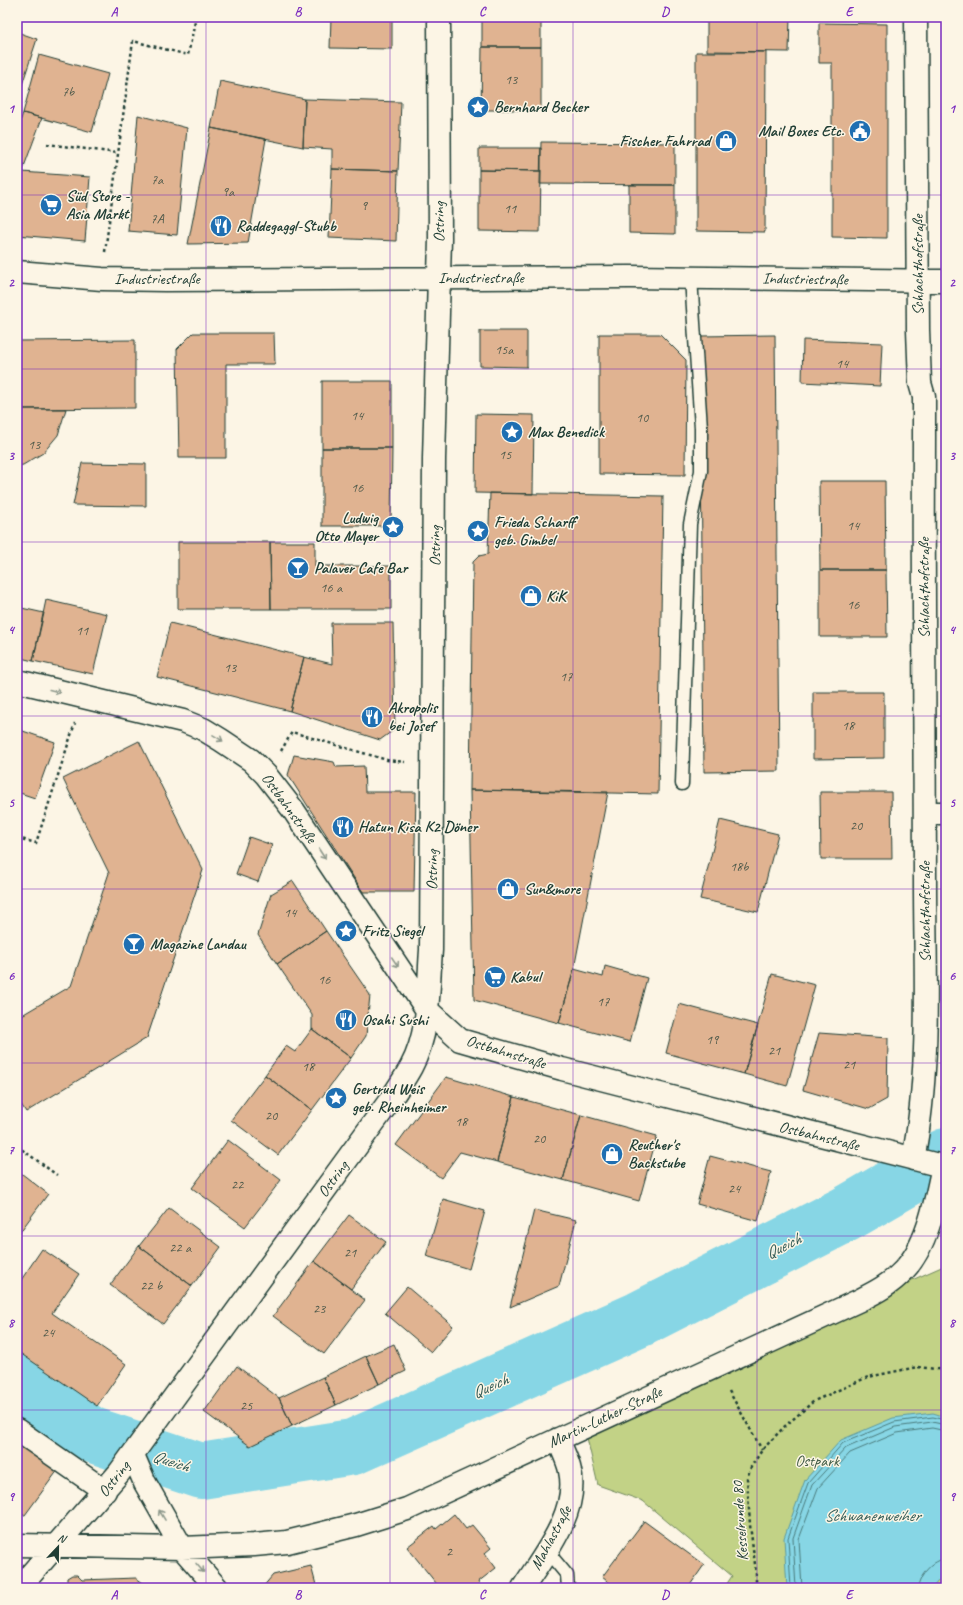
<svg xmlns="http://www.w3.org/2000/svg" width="963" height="1605" font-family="Caveat,sans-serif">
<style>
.green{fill:#c2d286;stroke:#70885d}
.water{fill:#87d6e5;stroke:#5d999e}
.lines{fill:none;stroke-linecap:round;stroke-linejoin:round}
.shore{stroke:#497a7b;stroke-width:1}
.river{stroke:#87d6e5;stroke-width:56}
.building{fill:#e0b391;stroke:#1f3d34}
.lane-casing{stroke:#1f3d34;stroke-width:15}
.street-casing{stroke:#1f3d34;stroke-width:25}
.path{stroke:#1f3d34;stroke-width:2.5;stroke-dasharray:3 3;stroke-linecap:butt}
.lane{stroke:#fcf5e5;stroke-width:12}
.street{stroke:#fcf5e5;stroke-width:22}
.oneway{stroke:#8e998c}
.grid{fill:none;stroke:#7b2cbf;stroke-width:1;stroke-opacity:0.55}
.labels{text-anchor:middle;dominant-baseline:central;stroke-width:3;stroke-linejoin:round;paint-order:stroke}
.number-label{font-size:14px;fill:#4f5a4b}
.poi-label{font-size:16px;font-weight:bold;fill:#1f3d34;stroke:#fcf5e5;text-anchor:start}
.street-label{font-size:16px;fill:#1f3d34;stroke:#fcf5e5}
.park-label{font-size:16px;fill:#405b44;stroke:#fcf5e5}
.water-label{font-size:17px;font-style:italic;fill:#345c57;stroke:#fcf5e5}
.neatline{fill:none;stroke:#7b2cbf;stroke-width:1.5}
.grid-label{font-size:13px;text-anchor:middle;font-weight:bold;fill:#7b2cbf}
</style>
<rect width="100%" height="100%" fill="#fcf5e5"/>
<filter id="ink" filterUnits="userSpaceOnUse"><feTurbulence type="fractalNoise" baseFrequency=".025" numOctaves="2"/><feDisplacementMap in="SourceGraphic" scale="8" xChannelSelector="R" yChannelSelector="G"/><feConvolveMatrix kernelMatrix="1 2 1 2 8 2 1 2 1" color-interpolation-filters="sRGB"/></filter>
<g filter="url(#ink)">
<path class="green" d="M946,1265v323h-222l8,-12 -89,-75 -45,-16 -14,-60z"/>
<path class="water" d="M933,1413l13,4v155l-14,16h-145l-3,-50 21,-58 36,-40 52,-22z"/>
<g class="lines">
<path class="shore" d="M791,1588l-3,-50 20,-55 35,-40 51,-21 39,-5 13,3
M796,1588l-3,-50 19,-53 34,-37 49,-21 37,-5 14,3
M802,1588l-3,-49 19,-51 32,-35 47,-20 35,-5 14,3
M918,1588c1,-12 15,-29 28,-29"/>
<path class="river" d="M17,1382l73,52 111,37 152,-24 287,-128 206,-105 100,-58"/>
</g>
<path class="building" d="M331,17h61v32l-62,-1z
M482,17h59v30h-59z
M707,17h83l-1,35 -82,-1z
M819,23l68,1v214l-55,-1v-174h-13z
M17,32l20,7 -20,61z
M482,47h59v63h-60z
M696,52h70l-1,180 -69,-1z
M39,55l69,19 -16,58 -69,-19z
M220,81l85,18 -2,48 -92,-19z
M305,99l96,3 -3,69 -66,-2v-20l-29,-2z
M23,113l19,5 -20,54 -5,23v-64z
M138,115l49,13 -10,107 -49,-4z
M211,128l55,11 -18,104 -60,1z
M541,142l134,1v42l-135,-1z
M479,148h62v23l-62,-1z
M332,169l66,2 -2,70 -67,-3z
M479,170l62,1 -1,61 -61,-1z
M22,172l68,5 -5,64 -68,-6v-40z
M629,185h46v49l-46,-1z
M480,331h47v36l-47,-1z
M193,333h81l1,31h-49v94h-47l-2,-109z
M599,334h61l26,26 -1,115 -86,-1z
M775,335l4,436 -75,1 -4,-436z
M135,340v68l-118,1v-68z
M803,340l79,3 -2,43 -78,-4z
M322,381h70v67h-70z
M17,409h49l-8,26 -15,18 -20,12 -6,1z
M476,414l58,1 -1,79 -58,-1z
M322,448h70l-1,78h-69z
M82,463l64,1v42l-73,-1z
M819,481h66l1,89h-66z
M490,493l173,3 -5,298 -188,-4 3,-228 6,-6 9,-2z
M178,542h92l1,67h-93z
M270,542h45v24h76v43h-120z
M820,570h66l1,67h-67z
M46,600l61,14 -14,60 -60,-13z
M17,607l27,6 -11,48 -16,-4z
M170,623l134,34 -14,54 -133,-34z
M331,623h62l2,106 -15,11 -90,-29 14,-54 28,7z
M813,692h71v66l-71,1z
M17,729l38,13 -20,56 -18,-6z
M139,741l64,129 -56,168 -121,74 -9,-14v-80l54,-32 38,-113 -46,-94z
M294,755l40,7 2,5 28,-1 1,26h51l-2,100h-51l-75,-117z
M470,790l138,2 -34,177 -15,54 -85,-23z
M820,792h71l1,67h-71z
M720,820l58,14 -20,78 -58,-13z
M249,837l23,8 -14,37 -22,-8z
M293,881l33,50 -49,33 -19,-29 13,-41z
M326,931l44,64 -4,41 -15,22 -39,-29v-14l-35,-51z
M605,966l42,12 -17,64 -71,-19 15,-54 29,8z
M946,970v118l-4,2 1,-119z
M772,974l43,11 -28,101 -43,-12z
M679,1004l79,21 -14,49 -78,-21z
M312,1029l39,29 -39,52 -47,-35 21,-29 9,6z
M819,1033l69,5 -1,61 -18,10 -66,-19z
M265,1075l47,35 -34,45 -47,-35z
M446,1077l68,20 -17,65 -37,-10 -19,26 -45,-33z
M514,1097l67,18 -18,65 -66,-18z
M581,1115l76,21 -18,65 -76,-21z
M228,1140l53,40 -36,47 -53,-39z
M710,1156l61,16 -13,49 -61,-17z
M17,1170l31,24 -31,42z
M443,1199l42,12 -16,58 -43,-13z
M169,1208l52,39 -29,39 -53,-40z
M534,1210l42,10 -17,66 -49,21z
M349,1215l37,27 -35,47 -37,-28z
M139,1246l53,40 -29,38 -53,-39z
M42,1249l37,25 -27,39 74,51 -29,42 -80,-55v-65z
M314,1261l51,39 -41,54 -51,-38z
M407,1287l46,39 -22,26 -46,-39z
M394,1344l12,27 -27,13 -13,-28z
M366,1356l13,28 -43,21 -13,-28z
M237,1366l42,32 13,28 -42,20 -46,-34z
M323,1377l13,28 -44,21 -13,-28z
M17,1440l41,30 -33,45h-8z
M454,1514l12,15 6,-4 19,23 -6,5 11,15 -18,14 3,6h-41l-33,-41 27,-21 2,3z
M644,1521l60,44 -16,23h-72l-14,-11z
M311,1566l5,19h-3l1,3h-52l11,-13z
M72,1575h5l5,5 54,-2 14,10h-83v-10z"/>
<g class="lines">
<g class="lane-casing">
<path id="lane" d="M682,784l8,-260 11,-53v-43l-10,-150
M547,1551l20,24 1,13"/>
</g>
<g class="street-casing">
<path id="street" d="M17,272l85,7 63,1 465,-3 316,4
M17,681l166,40 20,8 18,11 30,20 15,15 28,36 133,199 33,30 102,29 384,98
M925,813h21
M913,1159c18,-90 12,-184 12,-276 0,-149 -2,-298 -1,-447v-39l-4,-14 -2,-53 -2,-313
M17,1430l88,61
M133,1455l12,28 37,65 35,40
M17,1545l165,3 72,-3 33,-3 69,-17 51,-16 453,-209c16,-8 31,-16 43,-29 25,-25 33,-72 40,-105
M19,1588l100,-115 272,-374c7,-11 14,-21 20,-32 19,-35 17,-78 20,-117l3,-491 6,-220 -1,-222
M523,1588c21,-33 56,-76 47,-117 -2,-11 -8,-21 -12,-32"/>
</g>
<path class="path" d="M47,144l71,9
M105,252l28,-211 55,14 8,-38
M281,751l11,-19 95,28 18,2
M17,838l19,5 39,-120
M17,1146l40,29
M729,1391l33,59
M756,1588v-16l-6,-47 -3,-47 4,-11 11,-17 22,-23 30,-26 54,-24 49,-10 29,3"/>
<use href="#lane" class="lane"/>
<use href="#street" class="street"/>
</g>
<defs><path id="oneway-shaft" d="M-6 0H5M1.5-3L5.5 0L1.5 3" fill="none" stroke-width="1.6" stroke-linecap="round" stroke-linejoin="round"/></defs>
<g class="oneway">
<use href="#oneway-shaft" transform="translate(55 691) rotate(14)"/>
<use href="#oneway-shaft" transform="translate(218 738) rotate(32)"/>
<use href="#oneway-shaft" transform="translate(322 854) rotate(57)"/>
<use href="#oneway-shaft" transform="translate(395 962) rotate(56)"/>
<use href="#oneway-shaft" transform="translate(162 1515) rotate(-121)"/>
<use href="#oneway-shaft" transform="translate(200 1568) rotate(49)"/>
</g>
</g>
<path class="grid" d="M206,17v1571M390,17v1571M573,17v1571M757,17v1571M17,195h929M17,369h929M17,542h929M17,716h929M17,889h929M17,1063h929M17,1236h929M17,1410h929"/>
<defs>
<g id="sight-disc" transform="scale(1.15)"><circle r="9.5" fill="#1f6fb2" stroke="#fcf5e5"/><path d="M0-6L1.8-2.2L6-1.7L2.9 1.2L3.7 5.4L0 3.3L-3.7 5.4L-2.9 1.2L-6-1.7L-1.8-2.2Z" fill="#fff"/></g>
<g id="civic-disc" transform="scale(1.15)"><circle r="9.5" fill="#1f6fb2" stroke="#fcf5e5"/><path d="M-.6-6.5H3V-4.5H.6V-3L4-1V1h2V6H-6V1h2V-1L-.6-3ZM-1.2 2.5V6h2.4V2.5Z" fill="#fff"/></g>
<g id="shop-disc" transform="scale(1.15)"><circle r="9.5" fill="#1f6fb2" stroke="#fcf5e5"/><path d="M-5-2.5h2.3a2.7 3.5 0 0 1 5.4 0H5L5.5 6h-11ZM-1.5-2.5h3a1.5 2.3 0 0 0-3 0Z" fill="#fff"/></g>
<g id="supermarket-disc" transform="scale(1.15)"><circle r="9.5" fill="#1f6fb2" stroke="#fcf5e5"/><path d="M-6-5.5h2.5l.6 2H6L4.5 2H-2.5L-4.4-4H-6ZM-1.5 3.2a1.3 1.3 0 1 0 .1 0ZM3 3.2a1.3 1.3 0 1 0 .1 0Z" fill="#fff"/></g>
<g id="restaurant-disc" transform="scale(1.15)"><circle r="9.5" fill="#1f6fb2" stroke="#fcf5e5"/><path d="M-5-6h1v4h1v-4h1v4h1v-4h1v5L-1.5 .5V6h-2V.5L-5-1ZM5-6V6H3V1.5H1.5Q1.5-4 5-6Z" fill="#fff"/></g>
<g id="bar-disc" transform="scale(1.15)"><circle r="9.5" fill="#1f6fb2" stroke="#fcf5e5"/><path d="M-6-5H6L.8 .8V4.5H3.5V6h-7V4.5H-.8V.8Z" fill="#fff"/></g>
</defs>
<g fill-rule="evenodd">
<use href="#sight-disc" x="478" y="107"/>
<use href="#civic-disc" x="860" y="131"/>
<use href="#shop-disc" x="726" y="141"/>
<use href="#supermarket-disc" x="51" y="205"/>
<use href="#restaurant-disc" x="221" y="226"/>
<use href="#sight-disc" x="512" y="432"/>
<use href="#sight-disc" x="393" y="527"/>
<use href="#sight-disc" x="478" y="531"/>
<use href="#bar-disc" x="298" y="568"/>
<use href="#shop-disc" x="531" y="596"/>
<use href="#restaurant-disc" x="372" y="717"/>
<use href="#restaurant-disc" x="343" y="827"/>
<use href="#shop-disc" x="508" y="889"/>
<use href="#sight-disc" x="346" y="931"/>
<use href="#bar-disc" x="134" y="944"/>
<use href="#supermarket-disc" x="495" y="977"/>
<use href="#restaurant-disc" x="346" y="1020"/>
<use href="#sight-disc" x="336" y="1098"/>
<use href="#shop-disc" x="612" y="1154"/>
</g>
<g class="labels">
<g class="number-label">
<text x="511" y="79">13</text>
<text x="68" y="91">7b</text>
<text x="157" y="179">7a</text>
<text x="228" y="191">9a</text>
<text x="364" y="205">9</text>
<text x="510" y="208">11</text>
<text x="157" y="218">7A</text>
<text x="504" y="349">15a</text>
<text x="842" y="363">14</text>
<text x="357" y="415">14</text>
<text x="642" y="417">10</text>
<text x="34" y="444">13</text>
<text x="505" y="454">15</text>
<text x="357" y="487">16</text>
<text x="853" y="525">14</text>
<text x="331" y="587">16 a</text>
<text x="853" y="604">16</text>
<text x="82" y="630">11</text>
<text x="230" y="667">13</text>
<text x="566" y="676">17</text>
<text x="848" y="725">18</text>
<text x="856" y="825">20</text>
<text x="739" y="866">18b</text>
<text x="290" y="912">14</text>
<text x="324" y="979">16</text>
<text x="603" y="1001">17</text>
<text x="712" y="1039">19</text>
<text x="774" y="1050">21</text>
<text x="849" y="1064">21</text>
<text x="308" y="1066">18</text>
<text x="271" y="1115">20</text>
<text x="461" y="1121">18</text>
<text x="539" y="1138">20</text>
<text x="237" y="1184">22</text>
<text x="734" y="1188">24</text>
<text x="180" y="1247">22 a</text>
<text x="350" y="1252">21</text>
<text x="151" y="1285">22 b</text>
<text x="319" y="1308">23</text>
<text x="48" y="1332">24</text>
<text x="246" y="1405">25</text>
<text x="449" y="1551">2</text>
</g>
<g class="poi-label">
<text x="494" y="107">Bernhard Becker</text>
<text x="844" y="131" text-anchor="end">Mail Boxes Etc.</text>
<text x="710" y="141" text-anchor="end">Fischer Fahrrad</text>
<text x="66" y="196">Süd Store -<tspan x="66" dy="18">Asia Markt</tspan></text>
<text x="236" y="226">Raddegaggl-Stubb</text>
<text x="528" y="432">Max Benedick</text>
<text x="378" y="518" text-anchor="end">Ludwig<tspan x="378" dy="18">Otto Mayer</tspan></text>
<text x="494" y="522">Frieda Scharff<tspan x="494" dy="18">geb. Gimbel</tspan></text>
<text x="314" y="568">Palaver Cafe Bar</text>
<text x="546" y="596">KiK</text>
<text x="388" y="708">Akropolis<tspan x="388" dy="18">bei Josef</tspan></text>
<text x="358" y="827">Hatun Kisa K2 Döner</text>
<text x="524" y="889">Sun&amp;more</text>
<text x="362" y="931">Fritz Siegel</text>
<text x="150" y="944">Magazine Landau</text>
<text x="510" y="977">Kabul</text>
<text x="362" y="1020">Osahi Sushi</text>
<text x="352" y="1089">Gertrud Weis<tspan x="352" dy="18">geb. Rheinheimer</tspan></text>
<text x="628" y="1145">Reuther's<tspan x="628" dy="18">Backstube</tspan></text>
</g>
<g class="street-label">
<text transform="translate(439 222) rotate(-90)">Ostring</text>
<text transform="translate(918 265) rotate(-90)">Schlachthofstraße</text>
<text x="481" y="278">Industriestraße</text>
<text x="157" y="279">Industriestraße</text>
<text transform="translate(805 279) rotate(1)">Industriestraße</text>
<text transform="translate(435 546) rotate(-90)">Ostring</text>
<text transform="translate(924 588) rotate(-90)">Schlachthofstraße</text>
<text transform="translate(289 808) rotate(54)">Ostbahnstraße</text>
<text transform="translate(432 870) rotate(-89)">Ostring</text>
<text transform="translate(925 912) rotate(-90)">Schlachthofstraße</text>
<text transform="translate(506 1052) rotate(17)">Ostbahnstraße</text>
<text transform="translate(819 1136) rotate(14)">Ostbahnstraße</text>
<text transform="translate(333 1179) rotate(-54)">Ostring</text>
<text transform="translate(605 1417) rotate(-25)">Martin-Luther-Straße</text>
<text transform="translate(114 1479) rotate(-52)">Ostring</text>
<text transform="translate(740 1521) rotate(-94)">Kesselrunde 80</text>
<text transform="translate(551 1538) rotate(-62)">Mahlastraße</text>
</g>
<g class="park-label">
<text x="817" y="1461">Ostpark</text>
</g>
<g class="water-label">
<text transform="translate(783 1246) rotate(-27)">Queich</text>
<text transform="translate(490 1386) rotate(-24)">Queich</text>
<text transform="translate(171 1461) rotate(18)">Queich</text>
<text x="872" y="1515">Schwanenweiher</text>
</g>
</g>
<rect width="963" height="1605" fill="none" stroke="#fcf5e5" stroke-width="44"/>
<g transform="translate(58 1547) rotate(22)" stroke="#fcf5e5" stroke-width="3" paint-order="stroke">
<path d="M0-3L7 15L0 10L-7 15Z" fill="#1f3d34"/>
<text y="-6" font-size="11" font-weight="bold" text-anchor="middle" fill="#1f3d34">N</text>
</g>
<rect x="22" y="22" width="919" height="1561" class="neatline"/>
<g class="grid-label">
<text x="114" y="16">A</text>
<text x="298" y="16">B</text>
<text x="482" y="16">C</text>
<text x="665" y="16">D</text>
<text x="849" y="16">E</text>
<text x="11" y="113">1</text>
<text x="952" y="113">1</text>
<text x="11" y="287">2</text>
<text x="952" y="287">2</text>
<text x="11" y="460">3</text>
<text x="952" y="460">3</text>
<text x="11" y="634">4</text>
<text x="952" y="634">4</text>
<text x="11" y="807">5</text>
<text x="952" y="807">5</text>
<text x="11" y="980">6</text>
<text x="952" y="980">6</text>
<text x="11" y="1154">7</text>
<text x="952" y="1154">7</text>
<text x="11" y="1327">8</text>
<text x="952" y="1327">8</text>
<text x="11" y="1501">9</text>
<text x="952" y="1501">9</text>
<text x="114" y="1599">A</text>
<text x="298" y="1599">B</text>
<text x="482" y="1599">C</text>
<text x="665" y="1599">D</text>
<text x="849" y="1599">E</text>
</g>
</svg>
